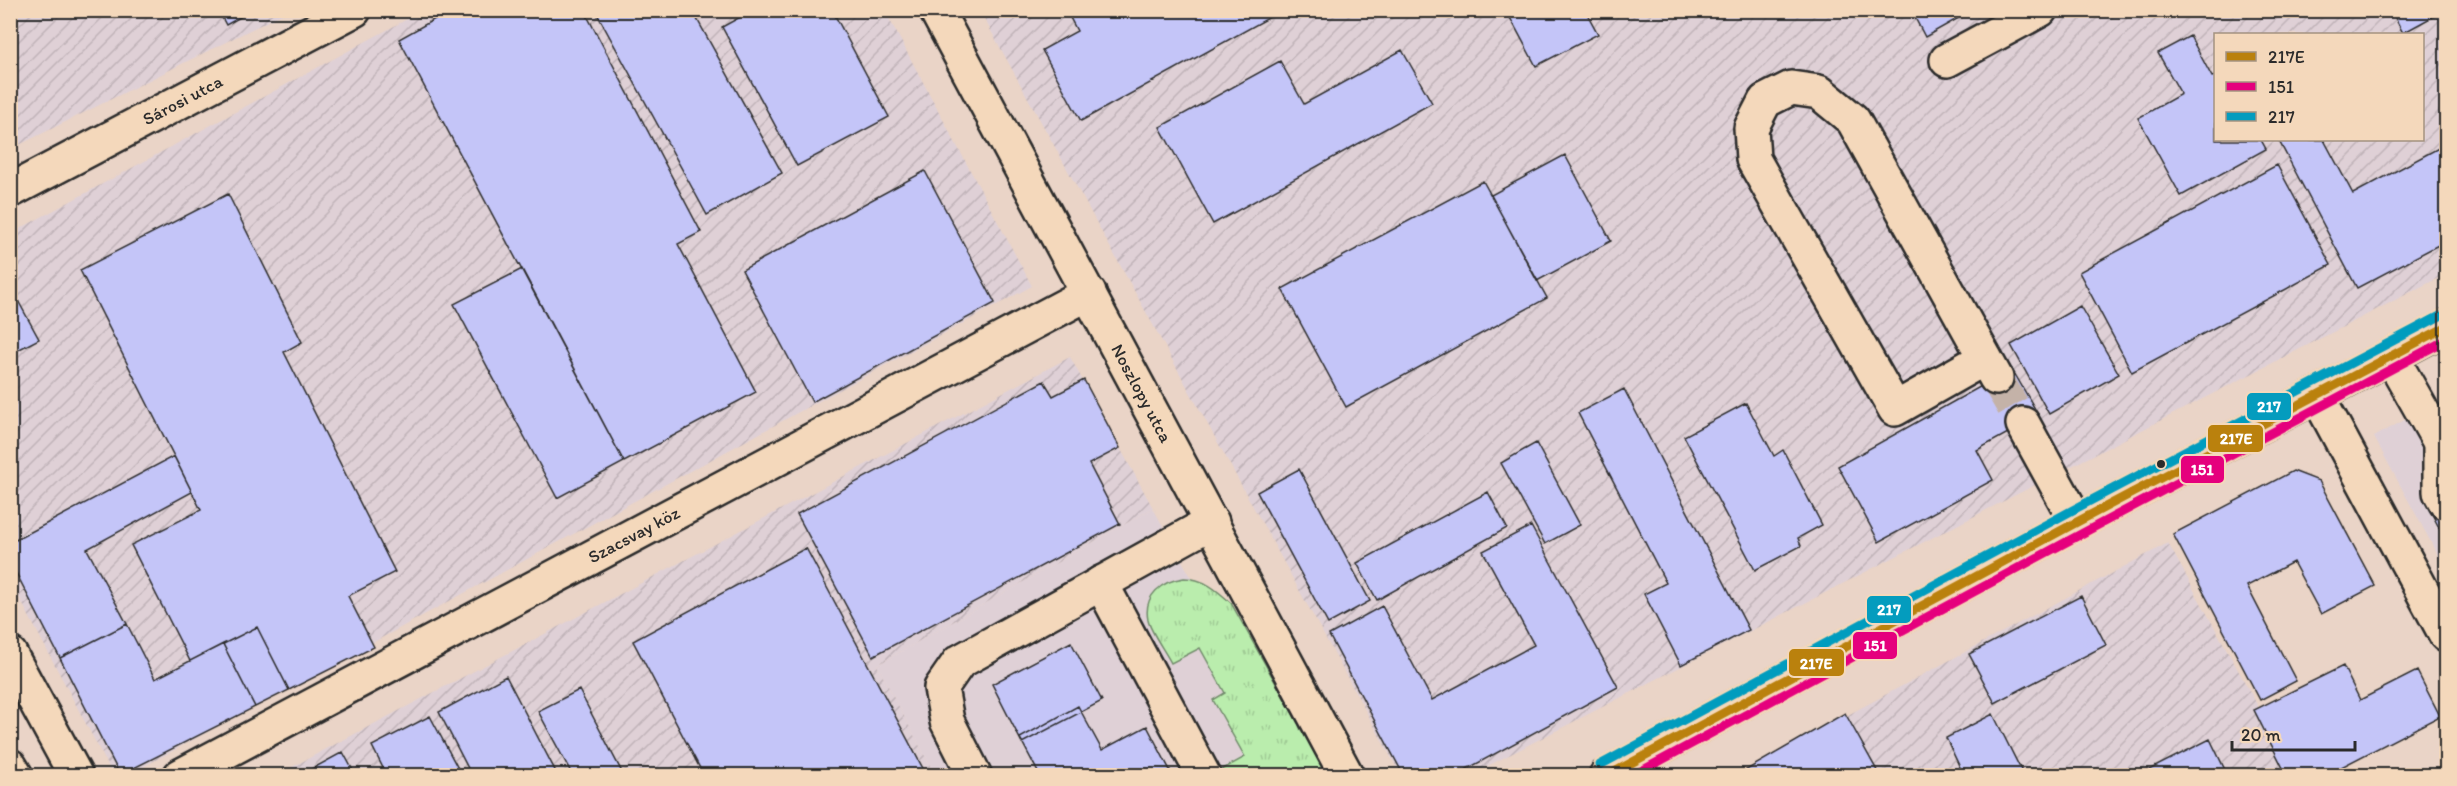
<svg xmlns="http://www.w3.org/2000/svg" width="2457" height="786" font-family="Itim,sans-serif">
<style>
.built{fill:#dfd0d6}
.industrial{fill:url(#industrial-furrows);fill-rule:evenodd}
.grass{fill:url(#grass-tufts);stroke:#728c6c;stroke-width:1.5}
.building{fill:#c4c5f8;stroke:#2b2b2b;stroke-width:1.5}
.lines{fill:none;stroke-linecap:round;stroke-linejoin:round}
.minor-tunnel{stroke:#c4b2a8;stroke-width:33;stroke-dasharray:33 16;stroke-linecap:butt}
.minor-casing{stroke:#2b2b2b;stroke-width:38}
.minor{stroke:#f4d8bb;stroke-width:33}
.bus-1-casing{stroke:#f4d8bb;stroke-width:14}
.bus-2-casing{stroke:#f4d8bb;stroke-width:14}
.bus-3-casing{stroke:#f4d8bb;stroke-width:14}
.bus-1{stroke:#ba810d;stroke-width:9}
.bus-2{stroke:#e5007d;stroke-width:9}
.bus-3{stroke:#049cbe;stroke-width:9}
.bus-dot{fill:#2b2b2b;stroke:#f4d8bb;stroke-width:2}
.labels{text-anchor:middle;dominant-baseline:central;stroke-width:4.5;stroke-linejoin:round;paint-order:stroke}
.street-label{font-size:18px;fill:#2b2b2b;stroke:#f4d8bb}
.line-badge{stroke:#f4d8bb;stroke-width:2}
.badge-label{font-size:16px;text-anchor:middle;font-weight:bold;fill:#fff}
</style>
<defs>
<pattern id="industrial-furrows" width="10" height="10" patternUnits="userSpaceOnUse" patternTransform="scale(1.5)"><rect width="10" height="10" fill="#dfd0d6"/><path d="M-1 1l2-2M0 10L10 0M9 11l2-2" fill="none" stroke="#c0b3b8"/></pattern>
<pattern id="grass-tufts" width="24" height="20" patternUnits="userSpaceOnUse" patternTransform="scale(1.5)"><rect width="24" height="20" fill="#baedad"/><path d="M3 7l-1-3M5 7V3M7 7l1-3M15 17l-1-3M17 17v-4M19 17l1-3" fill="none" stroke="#a0cb95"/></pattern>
</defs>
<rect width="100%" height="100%" fill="#ead4c7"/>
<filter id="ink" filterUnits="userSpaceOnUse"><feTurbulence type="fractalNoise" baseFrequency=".0167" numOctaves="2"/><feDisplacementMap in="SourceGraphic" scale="12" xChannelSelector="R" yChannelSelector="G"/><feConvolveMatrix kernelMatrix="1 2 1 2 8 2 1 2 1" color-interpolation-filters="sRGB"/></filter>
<g filter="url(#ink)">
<path class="built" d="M2446,397v173l-72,-133z
M1153,508l147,267h-365l-58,-110z"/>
<path class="industrial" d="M11,11h277l-277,138z
M422,11h463l147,275 -904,489h-15l-102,-193 -1,-348z
M980,11h1466v263l-976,501h-69zM2216,34h206v106h-206z
M1070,357l83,151 -276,157 58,110 -660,1z
M2168,543l128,232 -562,1z"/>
<path class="grass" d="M1184,578c19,0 33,12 47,25l96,172h-101l-3,-6 22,-12 -32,-57 12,-7 -25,-45 -29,15c-6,-12 -21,-32 -23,-43 -5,-25 14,-39 36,-42z"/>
<path class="building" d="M218,10h35l-27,15z
M451,10h133l117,222 -23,12 78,148 -132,70 -225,-423z
M595,10h97l90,163 -75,42z
M753,10h79l57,107 -92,49 -75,-139z
M1066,10h67l2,4 7,-4h141l-202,111 -39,-71 35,-19z
M1506,10h79l13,24 -62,32z
M1911,10h62l-48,27z
M2391,10h54l-42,23z
M2190,36l22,41 4,-1v64h45l5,9 -85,47 -43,-78 43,-24 -23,-41z
M1402,50l30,53 -219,121 -53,-97 120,-66 24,43z
M10,121l9,16 -9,5z
M2281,140h43l29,54 93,-50v97l-89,47 -78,-147z
M1565,155l46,86 -74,40 -46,-86z
M2277,165l54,100 -199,107 -53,-100z
M925,171l70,132 -183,99 -70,-132z
M1483,181l64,117 -201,109 -64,-118z
M228,194l74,148 -18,10 111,220 -47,24 26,51 -85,43 -32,-63 -67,34 -59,-116 70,-35 -121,-240z
M522,269l102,193 -67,36 -103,-194z
M10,286l29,53 -29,15z
M2080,306l39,68 -70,40 -38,-69z
M2012,369l27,47 -62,34 16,30 -114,62 -41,-76z
M1084,380l36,68 -31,16 31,60 -247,132 -76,-142 247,-133 9,15z
M1624,389l125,241 -68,35 -37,-71 22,-11 -88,-170z
M1746,403l28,53 9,-6 39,75 -24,13 3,8 -46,24 -71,-134z
M1536,443l44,82 -35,19 -44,-81z
M174,456l18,36 -105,57 40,75 -67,34 -50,-97v-18z
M1299,469l71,132 -42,23 -71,-132z
M2293,471l26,10 56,105 -54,28 -28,-52 -46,24 49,95 -36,19 -87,-166z
M1488,492l19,36 -130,72 -20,-37z
M2446,506v35l-14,-27z
M1531,526l87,161 -164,89h-50l-75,-141 53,-29 50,94 102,-55 -51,-94z
M806,548l121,228h-223l-71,-135z
M2081,596l25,49 -111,58 -26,-49z
M127,624l28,55 68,-35 32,63 -135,68 -60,-117z
M257,627l32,63 -34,17 -32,-63z
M1071,642l31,59 -80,42 -30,-59z
M2343,666l17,34 57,-29 23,45 -116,60h-37l-33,-66z
M506,676l52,100h-86l-33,-64z
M579,690l45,86h-51l-35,-65z
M1078,706l24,44 45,-24 26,50h-133l-20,-38z
M1845,713l35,63h-144z
M1993,714l31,62h-60l-18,-38z
M430,716l32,60h-75l-15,-30z
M2210,739l18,37h-91z
M343,752l13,24h-57z"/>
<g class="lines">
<path class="minor-tunnel" d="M1996,378l27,46"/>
<g class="minor-casing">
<g id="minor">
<path id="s1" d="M936,10l411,766"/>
<path d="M1947,60l93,-50"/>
<path id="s2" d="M10,191l344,-181"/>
<path d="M2391,356l55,97"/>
<path d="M1985,358l-90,51 -142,-250 -2,-31 14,-27 26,-13 28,4 34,28 143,258"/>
<path d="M2317,395l129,240"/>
<path d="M2023,424l54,98"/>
<path d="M2446,446l-6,-3v49l6,11"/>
<path d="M1101,583l103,193"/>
<path d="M10,654l66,122"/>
<path d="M10,766l6,10"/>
<path id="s3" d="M180,776l909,-483"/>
<path d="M975,776l-28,-55 -6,-33 18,-26 253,-140"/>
<path d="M1606,776l471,-254 369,-195"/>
</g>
</g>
<use href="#minor" class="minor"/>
<g class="bus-1-casing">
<path id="bus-1" d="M1607,776l470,-254 369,-195"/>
</g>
<g class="bus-2-casing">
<path id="bus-2" d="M1632,776l451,-243 363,-193"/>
</g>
<g class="bus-3-casing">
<path id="bus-3" d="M1600,765l471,-254 369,-195"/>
</g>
<use href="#bus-1" class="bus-1"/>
<use href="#bus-2" class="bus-2"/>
<use href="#bus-3" class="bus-3"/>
</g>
</g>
<circle class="bus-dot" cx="2161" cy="464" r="5"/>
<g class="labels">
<g class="street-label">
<text stroke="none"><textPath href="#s2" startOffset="195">Sárosi utca</textPath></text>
<text stroke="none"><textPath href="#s1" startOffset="435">Noszlopy utca</textPath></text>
<text stroke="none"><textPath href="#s3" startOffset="514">Szacsvay köz</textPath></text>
</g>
</g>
<g class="line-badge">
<rect x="2246" y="392" width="46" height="29" rx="6" fill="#049cbe"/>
<rect x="2207" y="424" width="57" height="29" rx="6" fill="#ba810d"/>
<rect x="2180" y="455" width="45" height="29" rx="6" fill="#e5007d"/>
<rect x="1866" y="595" width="46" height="29" rx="6" fill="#049cbe"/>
<rect x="1852" y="631" width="46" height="29" rx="6" fill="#e5007d"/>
<rect x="1788" y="648" width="57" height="29" rx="6" fill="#ba810d"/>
</g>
<g class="badge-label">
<text x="2269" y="412">217</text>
<text x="2236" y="444">217E</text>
<text x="2202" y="475">151</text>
<text x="1889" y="615">217</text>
<text x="1875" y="651">151</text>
<text x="1816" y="669">217E</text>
</g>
<rect width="2457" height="786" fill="none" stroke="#f4d8bb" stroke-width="36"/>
<rect x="18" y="18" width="2421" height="750" fill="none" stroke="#2b2b2b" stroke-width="2" filter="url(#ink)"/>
<rect x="2214" y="33" width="210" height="108" fill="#f4d8bb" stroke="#a49381" stroke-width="1.5"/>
<rect x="2226" y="52" width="30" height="9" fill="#ba810d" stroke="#a49381" stroke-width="1.5"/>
<text x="2268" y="63" font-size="18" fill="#2b2b2b">217E</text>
<rect x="2226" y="82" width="30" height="9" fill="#e5007d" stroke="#a49381" stroke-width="1.5"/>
<text x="2268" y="93" font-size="18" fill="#2b2b2b">151</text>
<rect x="2226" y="112" width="30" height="9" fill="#049cbe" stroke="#a49381" stroke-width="1.5"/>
<text x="2268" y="123" font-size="18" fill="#2b2b2b">217</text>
<path d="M2232 741v9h123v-9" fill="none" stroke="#2b2b2b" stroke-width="3"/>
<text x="2241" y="741" font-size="18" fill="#2b2b2b" stroke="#f4d8bb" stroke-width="4.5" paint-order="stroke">20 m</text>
</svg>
